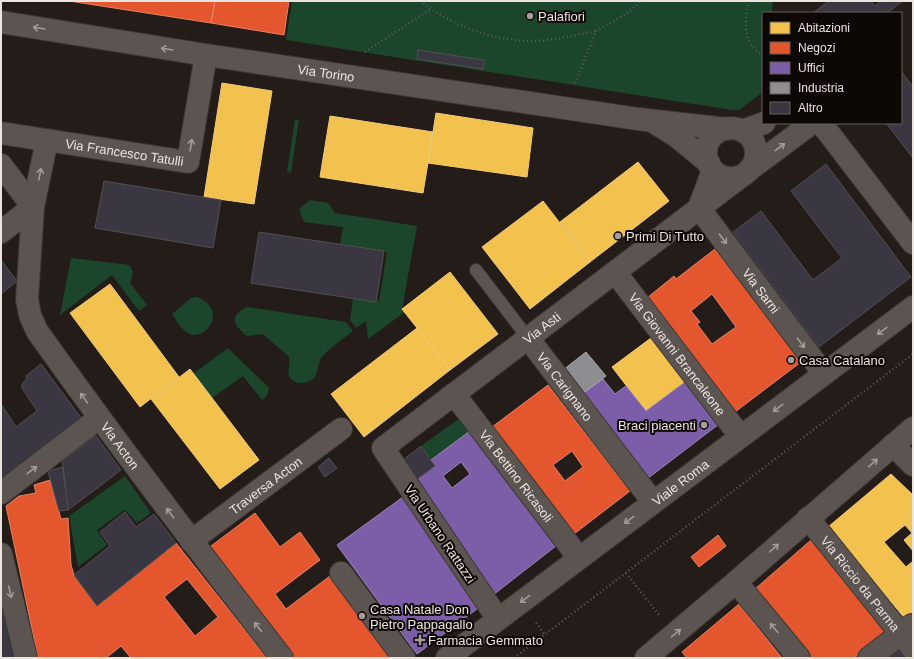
<svg xmlns="http://www.w3.org/2000/svg" width="914" height="659" font-family="Helvetica,sans-serif">
<style>
.green{fill:#1b462b}
.homes{fill:#f2c14e;stroke:#f0cb79}
.shops{fill:#e4572e;stroke:#e68163;fill-rule:evenodd}
.offices{fill:#7b5ea7;stroke:#9d86b8;fill-rule:evenodd}
.industry{fill:#8d8d92;stroke:#aaa6a9}
.building{fill:#3b3742;stroke:#524f50}
.lines{fill:none;stroke-linecap:round;stroke-linejoin:round}
.lane-casing{stroke:#3d3734;stroke-width:14}
.street-casing{stroke:#3d3734;stroke-width:24}
.secondary-casing{stroke:#3d3734;stroke-width:24}
.path{stroke:#605a57;stroke-width:2.5;stroke-dasharray:1 3;stroke-linecap:butt}
.lane{stroke:#5b5450;stroke-width:12}
.street{stroke:#5b5450;stroke-width:22}
.secondary{stroke:#5b5450;stroke-width:22}
.oneway{stroke:#a49b97}
.poi-dot{fill:#a69d99;stroke:#0d0705;stroke-width:1.5}
.labels{text-anchor:middle;dominant-baseline:central;stroke-width:4;stroke-linejoin:round;paint-order:stroke}
.poi-label{font-size:13px;fill:#ece2de;stroke:#0d0705;text-anchor:start}
.street-label{font-size:13px;fill:#ece2de;stroke:#0d0705}
</style>
<rect width="100%" height="100%" fill="#241c19"/>
<path class="green" d="M292,1h481l-1,12h-9v79l-24,18h-7l-446,-70z
M295,119l4,1 -8,53 -4,-1z
M310,200l18,3 7,10 82,13 -15,83 3,3 -37,27 -2,-18 -10,7 -6,-8 3,-21 26,2 8,-49 -47,-8 3,-17 -39,-5 -5,-13z
M71,258l59,7 3,7 -3,11 17,22 -8,6 -27,-36 -52,40z
M197,297c32,12 9,46 -9,36 -7,-4 -12,-13 -16,-19l19,-16z
M247,307l99,15 7,9c-10,8 -24,17 -31,26 -6,8 -2,19 -12,24 -3,1 -6,2 -9,2 -4,0 -9,-2 -11,-5 -4,-7 1,-14 -1,-21l-26,-23 -16,2c-14,-11 -18,-20 0,-29z
M228,348l41,40 -2,8 -5,4 -19,-24 -31,22 -19,-24z
M460,418l10,13 -39,29 -10,-14z
M125,476l26,37 -14,10 -12,-13 -28,20 10,15 -29,22 -9,-51z"/>
<path class="homes" d="M222,83l50,8 -18,113 -50,-7z
M436,113l97,15 -6,49 -99,-14z
M330,116l103,16 -10,61 -103,-16z
M638,162l31,39 -79,61 -30,-40z
M543,201l47,61 -60,47 -48,-62z
M450,272l48,62 -48,36 -48,-61z
M110,284l69,93 -39,30 -70,-94z
M417,328l33,42 -86,67 -33,-43z
M651,338l34,44 -39,29 -34,-44z
M190,369l69,91 -39,29 -69,-90z
M891,474l22,21v56l-9,-11 8,-7 -7,-8 -21,17 22,25 7,-6v53l-7,6 -78,-93z"/>
<path class="shops" d="M69,1h146l-4,22z
M215,1h74l-5,34 -73,-12z
M715,249l86,113 -66,50 -88,-114 27,-22 2,3zM712,294l24,33 -24,17 -15,-20 3,-2 -9,-11z
M548,385l82,106 -56,43 -82,-107zM572,451l11,16 -18,14 -12,-16z
M50,480l11,39 7,-1 3,47 3,10 23,31 79,-63 91,115h-136l-10,-12 -15,12h-68l-32,-152 13,-10 17,-3 -2,-8zM187,579l31,38 -23,19 -31,-39z
M255,513l25,34 20,-15 20,28 -45,34 11,15 44,-33 60,82h-98l-85,-109z
M718,535l8,11 -27,21 -8,-10z
M811,540l76,92 -33,26h-43l-56,-69z
M739,604l43,54h-95l-5,-6z"/>
<path class="offices" d="M603,379l12,15 11,-8 20,25 39,-29 34,42 -72,55 -65,-85z
M470,431l86,115 -63,49 -77,-115 19,-14 -4,-6zM461,462l9,12 -18,14 -9,-12z
M403,497l74,112 -60,45 -80,-109z"/>
<path class="industry" d="M586,352l20,24 -24,18 -19,-24z"/>
<path class="building" d="M829,1h42l4,5 6,-5h22l-16,12h-74z
M418,50l66,10 -1,9 -66,-10z
M901,71l12,16v71l-27,-35h15z
M826,164l85,113 -92,70 -86,-115 28,-21 52,69 29,-22 -51,-67z
M104,181l117,19 -8,48 -118,-20z
M259,232l125,19 -8,51 -125,-19z
M1,260l16,21 -16,13z
M41,364l41,55 -81,60v-75l15,23 21,-16 -15,-23v-4l5,-6 -1,-2z
M96,436l25,34 -53,40 -6,-49z
M421,446l14,20 -19,14 -13,-20z
M329,458l8,10 -12,9 -7,-10z
M63,467l5,43 -9,1 -11,-40z
M125,512l11,15 18,-13 22,29 -79,63 -23,-31 36,-29 -10,-14z
M1,598l14,60h-14z
M899,650l7,8h-18z"/>
<g class="lines">
<g class="lane-casing">
<path id="lane" d="M476,270l52,68"/>
</g>
<g class="street-casing">
<g id="street">
<path id="s1" d="M1,22l205,33 432,64 89,10"/>
<path d="M655,123l21,13 33,27"/>
<path d="M821,123l92,120"/>
<circle cx="731" cy="153" r="25"/>
<path d="M742,131l22,-8"/>
<path id="s2" d="M1,133l187,29 18,-107"/>
<path id="s3" d="M47,140l-14,67 -6,92 3,16 7,16c79,111 161,219 245,327"/>
<path d="M1,165l32,42"/>
<path id="s4" d="M713,170l-14,38 125,166"/>
<path d="M749,170l63,-47"/>
<path d="M1,232l32,-25"/>
<path id="s5" d="M615,272l125,164"/>
<path id="s6" d="M528,338l125,164"/>
<path id="s7" d="M454,394l125,164"/>
<path d="M893,445l20,20"/>
<path d="M1,493l98,-75"/>
<path id="s8" d="M808,518l105,131"/>
<path id="s9" d="M191,541l150,-112"/>
<path d="M1,554l25,104"/>
<path d="M341,573l63,85"/>
<path d="M736,582l63,76"/>
<path id="s10" d="M498,619l-115,-171 360,-273"/>
<path d="M869,658l43,-33"/>
</g>
</g>
<g class="secondary-casing">
<g id="secondary">
<path id="s11" d="M447,658l466,-351"/>
<path d="M646,658l90,-76 177,-154"/>
</g>
</g>
<path class="path" d="M420,1c33,25 72,40 115,40 20,-1 41,-6 61,-10
M748,1c-3,20 -6,43 15,54
M365,52l66,-43
M575,83l21,-52 33,-19 12,-11
M626,573l33,42
M536,623l9,12
M514,658l399,-304"/>
<use href="#lane" class="lane"/>
<use href="#street" class="street"/>
<use href="#secondary" class="secondary"/>
</g>
<defs><path id="oneway-shaft" d="M-6 0H5M1.5-3L5.5 0L1.5 3" fill="none" stroke-width="1.6" stroke-linecap="round" stroke-linejoin="round"/></defs>
<g class="oneway">
<use href="#oneway-shaft" transform="translate(39 28) rotate(-171)"/>
<use href="#oneway-shaft" transform="translate(167 49) rotate(-171)"/>
<use href="#oneway-shaft" transform="translate(191 145) rotate(-81)"/>
<use href="#oneway-shaft" transform="translate(780 147) rotate(-37)"/>
<use href="#oneway-shaft" transform="translate(40 174) rotate(-79)"/>
<use href="#oneway-shaft" transform="translate(723 239) rotate(53)"/>
<use href="#oneway-shaft" transform="translate(882 331) rotate(143)"/>
<use href="#oneway-shaft" transform="translate(801 343) rotate(53)"/>
<use href="#oneway-shaft" transform="translate(84 398) rotate(-125)"/>
<use href="#oneway-shaft" transform="translate(778 408) rotate(143)"/>
<use href="#oneway-shaft" transform="translate(873 463) rotate(-41)"/>
<use href="#oneway-shaft" transform="translate(32 470) rotate(-37)"/>
<use href="#oneway-shaft" transform="translate(170 513) rotate(-127)"/>
<use href="#oneway-shaft" transform="translate(629 520) rotate(143)"/>
<use href="#oneway-shaft" transform="translate(774 548) rotate(-42)"/>
<use href="#oneway-shaft" transform="translate(10 592) rotate(77)"/>
<use href="#oneway-shaft" transform="translate(525 599) rotate(143)"/>
<use href="#oneway-shaft" transform="translate(258 627) rotate(-128)"/>
<use href="#oneway-shaft" transform="translate(774 628) rotate(-130)"/>
<use href="#oneway-shaft" transform="translate(676 633) rotate(-40)"/>
</g>
<g class="poi-dot">
<circle cx="530" cy="16" r="4"/>
<circle cx="618" cy="236" r="4"/>
<circle cx="791" cy="360" r="4"/>
<circle cx="704" cy="425" r="4"/>
<circle cx="362" cy="616" r="4"/>
<path d="M418 634h4v4h4v4h-4v4h-4v-4h-4v-4h4z"/>
</g>
<g class="labels">
<g class="poi-label">
<text x="538" y="16">Palafiori</text>
<text x="626" y="236">Primi Di Tutto</text>
<text x="799" y="360">Casa Catalano</text>
<text x="696" y="425" text-anchor="end">Braci piacenti</text>
<text x="370" y="609">Casa Natale Don<tspan x="370" dy="15">Pietro Pappagallo</tspan></text>
<text x="428" y="640">Farmacia Gemmato</text>
</g>
<g class="street-label">
<text stroke="none"><textPath href="#s1" startOffset="329">Via Torino</textPath></text>
<text stroke="none"><textPath href="#s2" startOffset="125">Via Francesco Tatulli</textPath></text>
<text stroke="none"><textPath href="#s4" startOffset="144">Via Sarni</textPath></text>
<text stroke="none"><textPath href="#s10" startOffset="405">Via Asti</textPath></text>
<text stroke="none"><textPath href="#s5" startOffset="103">Via Giovanni Brancaleone</textPath></text>
<text stroke="none"><textPath href="#s6" startOffset="61">Via Carignano</textPath></text>
<text stroke="none"><textPath href="#s3" startOffset="336">Via Acton</textPath></text>
<text stroke="none"><textPath href="#s7" startOffset="103">Via Bettino Ricasoli</textPath></text>
<text stroke="none"><textPath href="#s11" startOffset="292">Viale Roma</textPath></text>
<text stroke="none"><textPath href="#s9" startOffset="93">Traversa Acton</textPath></text>
<text transform="translate(440 534) rotate(56)">Via Urbano Rattazzi</text>
<text stroke="none"><textPath href="#s8" startOffset="84">Via Riccio da Parma</textPath></text>
</g>
</g>
<rect width="914" height="659" fill="none" stroke="#ece2de" stroke-width="4"/>
<rect x="762" y="12" width="140" height="112" fill="#0d0705" stroke="#665f5c"/>
<rect x="770" y="22" width="20" height="12" fill="#f2c14e" stroke="#665f5c"/>
<text x="798" y="32" font-size="12" fill="#ece2de">Abitazioni</text>
<rect x="770" y="42" width="20" height="12" fill="#e4572e" stroke="#665f5c"/>
<text x="798" y="52" font-size="12" fill="#ece2de">Negozi</text>
<rect x="770" y="62" width="20" height="12" fill="#7b5ea7" stroke="#665f5c"/>
<text x="798" y="72" font-size="12" fill="#ece2de">Uffici</text>
<rect x="770" y="82" width="20" height="12" fill="#8d8d92" stroke="#665f5c"/>
<text x="798" y="92" font-size="12" fill="#ece2de">Industria</text>
<rect x="770" y="102" width="20" height="12" fill="#3b3742" stroke="#665f5c"/>
<text x="798" y="112" font-size="12" fill="#ece2de">Altro</text>
</svg>
